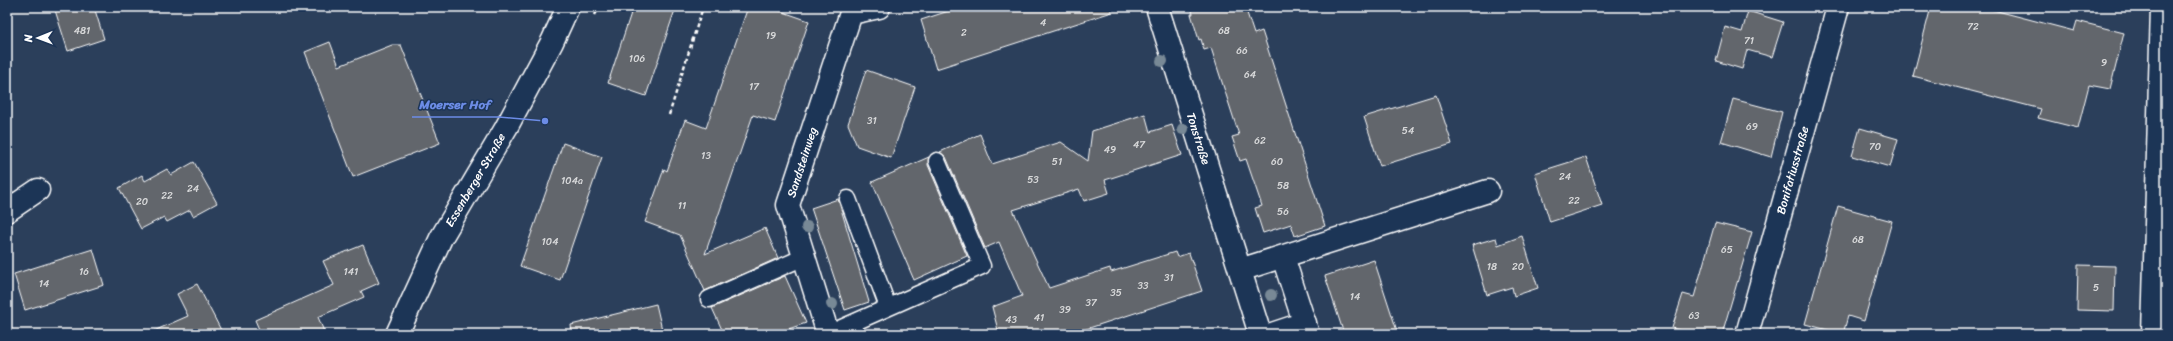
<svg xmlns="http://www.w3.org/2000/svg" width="2173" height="341" font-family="Sriracha,sans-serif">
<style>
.building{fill:#62666c;stroke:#fff}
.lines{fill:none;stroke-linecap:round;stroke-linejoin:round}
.lane-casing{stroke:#fff;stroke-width:19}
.street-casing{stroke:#fff;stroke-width:25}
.secondary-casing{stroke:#fff;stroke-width:25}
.path{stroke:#fff;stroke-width:2.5;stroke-dasharray:4 3;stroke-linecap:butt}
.lane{stroke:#1d3557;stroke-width:16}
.street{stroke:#1d3557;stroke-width:22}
.secondary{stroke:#1d3557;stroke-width:22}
.tree{fill:#788996}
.labels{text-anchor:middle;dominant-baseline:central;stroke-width:3;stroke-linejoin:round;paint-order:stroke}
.number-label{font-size:10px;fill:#d8d9da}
.street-label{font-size:12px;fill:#fff;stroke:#1d3557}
.leader{fill:none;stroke:#6c8ce6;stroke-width:1.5}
.callout-dot{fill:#6c8ce6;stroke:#1d3557;stroke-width:1.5}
.callout-label{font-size:13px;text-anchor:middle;font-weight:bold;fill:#6c8ce6;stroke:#1d3557;stroke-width:3;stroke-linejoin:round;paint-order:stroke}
</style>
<rect width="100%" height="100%" fill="#2b3f5b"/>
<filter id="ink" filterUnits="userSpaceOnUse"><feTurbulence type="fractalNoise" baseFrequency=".025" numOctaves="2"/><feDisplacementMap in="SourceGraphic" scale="8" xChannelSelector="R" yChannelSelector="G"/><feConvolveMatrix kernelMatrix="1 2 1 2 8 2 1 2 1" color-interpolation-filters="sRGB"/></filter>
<g filter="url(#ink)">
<path class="building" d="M54,7h40l10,32 -36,12z
M633,7h43l-30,89 -38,-13z
M748,7h21l40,14 -34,101 -22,-7 -48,139 60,-26 13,30 -73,33 -25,-56 -35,-13 19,-53 3,2 18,-51 21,8z
M961,7h151v5l-176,57 -15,-49z
M1191,7h54l9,27 8,-3 63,195 -30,10 -4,-12 -28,9 -8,-25 7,-2 -16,-47 -6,2 -8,-24 7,-2 -28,-87 -7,2 -3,-11 -2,1 -8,-26h2z
M1931,7h51l92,24 3,-10 47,12 -14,56 -21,-4 -11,43 -40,-10 3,-9 -128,-33z
M1748,11l35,11 -11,35 -25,-7 -5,19 -26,-8 9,-34 17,5z
M330,42l9,24 53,-21h9l39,98 -87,34 -48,-125z
M866,70l49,17 -24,71 -34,-12 -9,-22z
M1436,95l16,49 -72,22 -16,-49z
M1733,99l49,13 -11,45 -50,-15z
M1145,114l5,18 22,-7 10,30 -77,25 4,13 -25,8 -5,-12 -66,21 36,78 61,-20 1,4 64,-20 2,5 12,-4 13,38 -131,43h-72l-7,-27 30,-11 -23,-54 -14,6 -39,-91 -6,-5 40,-18 12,30 69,-22 27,19 4,-30z
M1860,128l38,11 -8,28 -38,-11z
M563,143l39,14 -42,123 -40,-14z
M929,157l-1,8 39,91 -53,24 -42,-98z
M1586,157l16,48 -52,17 -15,-49z
M194,162l23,41 -24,13 -3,-6 -23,12 -3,-5 -23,12 -22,-41 23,-13 3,6 22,-12 4,6z
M838,199l31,103 -24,8 -34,-102z
M1838,206l54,15 -28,100 -16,-5 -5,18 -38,-10z
M1715,223l37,9 -30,102h-30l-20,-6 11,-34 11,3z
M1522,236l16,52 -24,8 -2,-9 -25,8 -15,-50 24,-7 2,7z
M363,245l16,38 -18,8 3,6 -46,20 7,17h-64l-6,-14 79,-35 -11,-24z
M93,249l11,36 -79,25 -11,-36z
M1374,260l24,74h-54l-19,-58z
M2078,265l37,1 -1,45 -37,-1z
M785,276l21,47 -32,11h-50l-12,-26z
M197,284l26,50h-76l41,-18 -11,-22z
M656,304l7,30h-91l-1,-9z"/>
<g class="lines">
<g class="lane-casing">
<path id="lane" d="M848,199l40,108
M709,299l95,-42
M828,334l154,-68 -45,-105"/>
</g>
<g class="street-casing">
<g id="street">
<path id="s1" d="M1157,7l103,327"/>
<path d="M7,211l31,-21"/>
<path d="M1283,257l25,77"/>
<path d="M1240,270l248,-79"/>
<path id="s2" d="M828,334l-40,-129 63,-192 28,-6"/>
<path d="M1272,334l33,-11"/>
<path id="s3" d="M1747,334l91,-327"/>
<path d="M2153,334l9,-327"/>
</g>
</g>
<g class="secondary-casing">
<g id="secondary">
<path id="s4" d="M397,334l44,-96 65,-110 46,-86 16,-35"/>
</g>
</g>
<path class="path" d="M595,15l4,-8
M669,115l34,-108"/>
<use href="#lane" class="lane"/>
<use href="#street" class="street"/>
<use href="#secondary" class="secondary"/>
</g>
<g class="tree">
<circle cx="1162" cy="61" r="6"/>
<circle cx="1183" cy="129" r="6"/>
<circle cx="807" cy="227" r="6"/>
<circle cx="1271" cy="295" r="6"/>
<circle cx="832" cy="304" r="6"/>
</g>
</g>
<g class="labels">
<g class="number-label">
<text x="1043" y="23">4</text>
<text x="1973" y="27">72</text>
<text x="82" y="31">481</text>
<text x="1224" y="31">68</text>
<text x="964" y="33">2</text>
<text x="771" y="36">19</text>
<text x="1749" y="41">71</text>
<text x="1242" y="51">66</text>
<text x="637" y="59">106</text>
<text x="2104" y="63">9</text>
<text x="1250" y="75">64</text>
<text x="754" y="87">17</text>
<text x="872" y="121">31</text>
<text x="1752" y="127">69</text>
<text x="1408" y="131">54</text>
<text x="1260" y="141">62</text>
<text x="1139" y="145">47</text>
<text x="1875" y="147">70</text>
<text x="1110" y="150">49</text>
<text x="706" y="156">13</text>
<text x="1057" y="162">51</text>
<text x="1277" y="162">60</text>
<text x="1565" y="177">24</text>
<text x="1033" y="180">53</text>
<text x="572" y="181">104a</text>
<text x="1283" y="186">58</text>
<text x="193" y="189">24</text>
<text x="167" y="196">22</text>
<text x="1574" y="201">22</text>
<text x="142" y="202">20</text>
<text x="682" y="206">11</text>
<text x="1283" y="212">56</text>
<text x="1858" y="240">68</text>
<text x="550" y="242">104</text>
<text x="1727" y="250">65</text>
<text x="1492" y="267">18</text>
<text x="1518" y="267">20</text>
<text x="84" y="272">16</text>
<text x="351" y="272">141</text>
<text x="1169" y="278">31</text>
<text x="44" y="284">14</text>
<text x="1143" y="286">33</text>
<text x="2096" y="288">5</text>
<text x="1116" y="293">35</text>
<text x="1355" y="297">14</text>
<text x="1091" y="303">37</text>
<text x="1065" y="310">39</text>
<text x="1694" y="316">63</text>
<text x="1039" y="318">41</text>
<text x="1011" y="320">43</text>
</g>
<g class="street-label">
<text stroke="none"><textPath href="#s1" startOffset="138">Tonstraße</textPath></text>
<text stroke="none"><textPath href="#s2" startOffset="180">Sandsteinweg</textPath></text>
<text stroke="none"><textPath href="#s3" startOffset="170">Bonifatiusstraße</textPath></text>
<text stroke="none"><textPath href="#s4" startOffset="173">Essenberger Straße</textPath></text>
</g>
</g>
<path class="leader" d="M545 121L499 117H412"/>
<circle class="callout-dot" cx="545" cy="121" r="4"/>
<g class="callout-label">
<text x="455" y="109">Moerser Hof</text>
</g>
<rect width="2173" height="341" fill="none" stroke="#1d3557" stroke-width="24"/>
<rect x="12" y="12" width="2149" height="317" fill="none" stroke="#fff" stroke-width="1.5" filter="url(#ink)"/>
<g transform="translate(38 38) rotate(269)" stroke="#1d3557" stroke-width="3" paint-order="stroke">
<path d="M0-3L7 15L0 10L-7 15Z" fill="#ffffff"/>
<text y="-6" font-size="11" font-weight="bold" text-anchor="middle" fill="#ffffff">N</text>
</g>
</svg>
